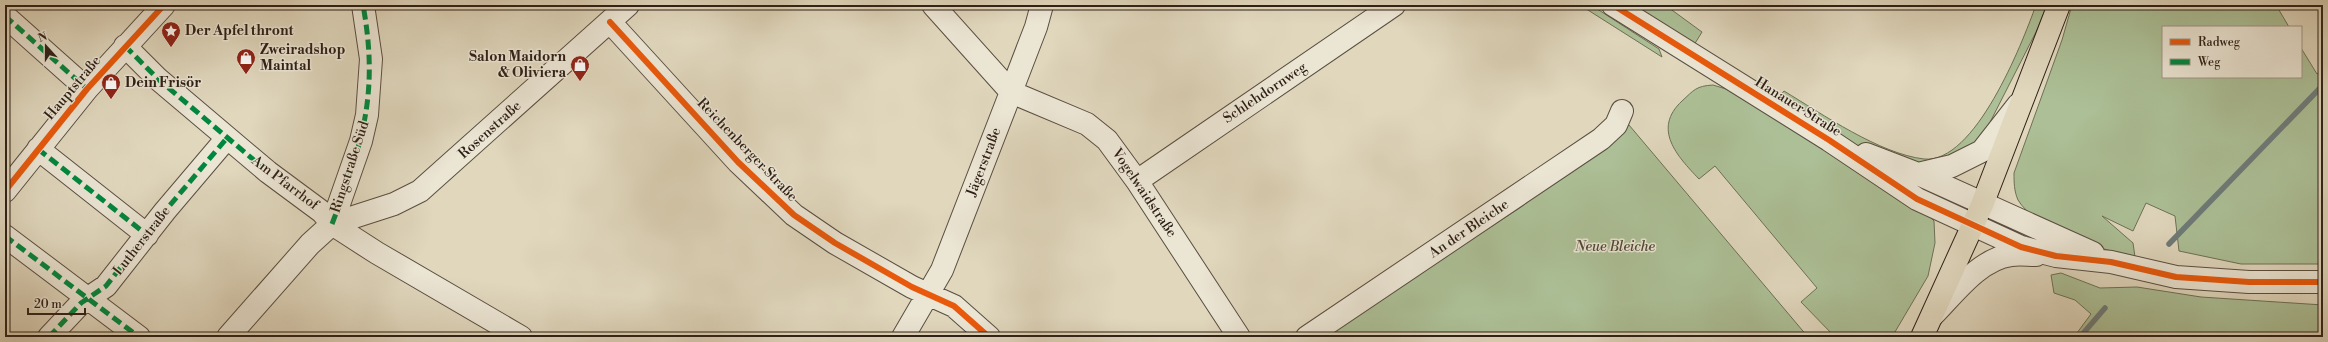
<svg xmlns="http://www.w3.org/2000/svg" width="2328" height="342" font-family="'Libre Bodoni',serif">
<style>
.green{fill:#acbf96;stroke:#6d7056}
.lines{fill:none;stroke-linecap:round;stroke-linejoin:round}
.stream{stroke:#6e7b7a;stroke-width:5.5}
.minor-casing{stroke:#5a4e40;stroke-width:24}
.major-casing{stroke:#2e2017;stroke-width:24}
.minor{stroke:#ebe5d4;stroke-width:22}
.major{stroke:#e0d7bd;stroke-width:22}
.quiet{stroke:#00873e;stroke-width:5;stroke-dasharray:10 5;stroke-linecap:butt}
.cycleway-casing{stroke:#ebe5d4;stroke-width:8}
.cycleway{stroke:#e8590c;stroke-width:6}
.labels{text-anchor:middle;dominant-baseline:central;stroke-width:3;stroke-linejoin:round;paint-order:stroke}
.poi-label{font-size:14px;font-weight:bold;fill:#2e2017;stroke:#ebe5d4;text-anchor:start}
.street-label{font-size:14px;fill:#2e2017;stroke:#ebe5d4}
.park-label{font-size:14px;font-style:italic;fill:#4e4837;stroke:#ebe5d4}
</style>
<rect width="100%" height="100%" fill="#e0d7bd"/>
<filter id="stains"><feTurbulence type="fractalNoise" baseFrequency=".005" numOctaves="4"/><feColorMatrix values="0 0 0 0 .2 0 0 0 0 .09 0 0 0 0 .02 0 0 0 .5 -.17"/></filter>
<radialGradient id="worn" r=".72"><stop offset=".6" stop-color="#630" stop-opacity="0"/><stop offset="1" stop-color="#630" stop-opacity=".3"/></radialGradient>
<path class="green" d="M1580,5h11l68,44 3,8z
M1632,5h33l37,27 -8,13z
M2036,5h11l-11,27 -52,102 -12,13 -34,17 -39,-3 -43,-16 -79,-46 7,-8c38,23 96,63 140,68 51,5 98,-115 112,-154z
M2072,5h204l13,22h-126v50h138v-29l16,26 6,-5v195h-82l-62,-13 -4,-35 -29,-13 -13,28 -31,-15 31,27 2,14c-31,-6 -101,-29 -117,-57 -4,-9 -4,-18 -4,-27l48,-133z
M1713,85l13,4 192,116 16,16 1,22 -7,33 -36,61h-57l-34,-35 16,-14 -102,-122 -16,13c-22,-23 -47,-50 -17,-78 12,-11 14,-15 31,-16z
M1629,125l179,212h-485l198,-130z
M2061,273l39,15 37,-1 64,10 122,8v32h-249l17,-23 -16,-14 -21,-7 -3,-18z"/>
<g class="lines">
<path class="stream" d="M2169,244l154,-159
M2080,337l25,-29"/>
<g class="minor-casing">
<path id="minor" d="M933,5l78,87 76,32 20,16 30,41 102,156
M1613,5l216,135 88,59 104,48 35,9 55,6 65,15 73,5h74
M5,16l82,73
M610,22l128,140 56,53 41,28 77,44 42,19 35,31
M125,46l33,33 110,93 54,40 10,12 45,29 144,84
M38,149l109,86
M1866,154l52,20 175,79
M1918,174l34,-8 30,-15 36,-46
M1137,181l257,-176
M5,191l82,-102 77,-84
M332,224l62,-20 26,-13 208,-186
M5,236l134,101
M1933,315c21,-21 46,-56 78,-60 8,-1 17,0 25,0
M49,337l32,-34 25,-17 59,-75 62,-73
M228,337l82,-93 22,-20 29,-83 6,-26 4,-56 -8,-54
M903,337l39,-67 69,-178 25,-65 6,-22
M1307,337l294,-198 15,-14 6,-14"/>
</g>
<g class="major-casing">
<path id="major" d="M1922,337l60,-132 77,-200"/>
</g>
<use href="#minor" class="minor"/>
<use href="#major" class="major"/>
<path class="quiet" d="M5,16l82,73
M125,46l33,33 110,93
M38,149l109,86
M332,224c31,-82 47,-131 31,-219
M5,236l134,101
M49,337l32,-34 25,-17 59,-75 62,-73"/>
<g class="cycleway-casing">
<path id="cycleway" d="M1613,5l216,135 88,59 104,48 35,9 55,6 65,15 73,5h74
M610,22l128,140 56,53 41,28 77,44 42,19 35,31
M5,191l82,-102 77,-84"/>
</g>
<use href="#cycleway" class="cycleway"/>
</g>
<defs>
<g id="sight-pin" transform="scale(1)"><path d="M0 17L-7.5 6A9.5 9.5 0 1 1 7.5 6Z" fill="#8f2418" stroke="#ebe5d4"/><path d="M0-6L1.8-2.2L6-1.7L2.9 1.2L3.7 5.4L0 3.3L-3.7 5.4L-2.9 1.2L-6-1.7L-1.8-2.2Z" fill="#fff"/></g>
<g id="shop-pin" transform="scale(1)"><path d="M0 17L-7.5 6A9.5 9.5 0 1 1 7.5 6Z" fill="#8f2418" stroke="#ebe5d4"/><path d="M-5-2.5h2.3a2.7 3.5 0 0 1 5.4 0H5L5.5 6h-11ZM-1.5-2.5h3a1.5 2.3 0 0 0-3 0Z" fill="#fff"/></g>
</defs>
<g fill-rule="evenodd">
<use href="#sight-pin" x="171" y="31"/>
<use href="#shop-pin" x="246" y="58"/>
<use href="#shop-pin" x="580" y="65"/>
<use href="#shop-pin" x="111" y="83"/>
</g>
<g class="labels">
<g class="poi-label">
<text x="185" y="31">Der Apfel thront</text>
<text x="260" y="50">Zweiradshop<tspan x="260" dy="16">Maintal</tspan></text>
<text x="566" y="57" text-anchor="end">Salon Maidorn<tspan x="566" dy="16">&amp; Oliviera</tspan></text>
<text x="125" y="83">Dein Frisör</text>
</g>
<g class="street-label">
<text transform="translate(73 88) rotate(-50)">Hauptstraße</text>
<text transform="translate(1265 93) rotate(-34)">Schlehdornweg</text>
<text transform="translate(1798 107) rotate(32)">Hanauer Straße</text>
<text transform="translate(490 130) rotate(-42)">Rosenstraße</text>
<text transform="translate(747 150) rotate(46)">Reichenberger Straße</text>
<text transform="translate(984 162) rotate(-69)">Jägerstraße</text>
<text transform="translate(350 167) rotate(-72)">Ringstraße Süd</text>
<text transform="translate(285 183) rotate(37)">Am Pfarrhof</text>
<text transform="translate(1144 193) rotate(56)">Vogelwaidstraße</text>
<text transform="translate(1469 229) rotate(-34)">An der Bleiche</text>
<text transform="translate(142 241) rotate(-52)">Lutherstraße</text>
</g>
<g class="park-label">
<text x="1615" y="247">Neue Bleiche</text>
</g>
</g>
<rect width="2328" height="342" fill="none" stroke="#e0d7bd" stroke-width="20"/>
<rect x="6" y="6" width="2316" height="330" fill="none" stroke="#2e2017" stroke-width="2"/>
<rect x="10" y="10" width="2308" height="322" fill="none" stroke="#2e2017"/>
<rect x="2162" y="26" width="140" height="52" fill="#ebe5d4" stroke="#9f9688"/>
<rect x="2170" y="39" width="20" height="6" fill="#e8590c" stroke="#9f9688"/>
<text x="2198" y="46" font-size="12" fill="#2e2017">Radweg</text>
<rect x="2170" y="59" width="20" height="6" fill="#00873e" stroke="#9f9688"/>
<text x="2198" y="66" font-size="12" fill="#2e2017">Weg</text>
<g transform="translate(46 46) rotate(339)" stroke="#ebe5d4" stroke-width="3" paint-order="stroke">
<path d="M0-3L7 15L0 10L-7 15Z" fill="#2e2017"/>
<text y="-6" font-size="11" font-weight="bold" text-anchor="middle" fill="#2e2017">N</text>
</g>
<path d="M28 308v6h57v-6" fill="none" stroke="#2e2017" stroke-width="2"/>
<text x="34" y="308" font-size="12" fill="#2e2017" stroke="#ebe5d4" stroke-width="3" paint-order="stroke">20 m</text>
<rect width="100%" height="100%" filter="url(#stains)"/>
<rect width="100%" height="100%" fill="url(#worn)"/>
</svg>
